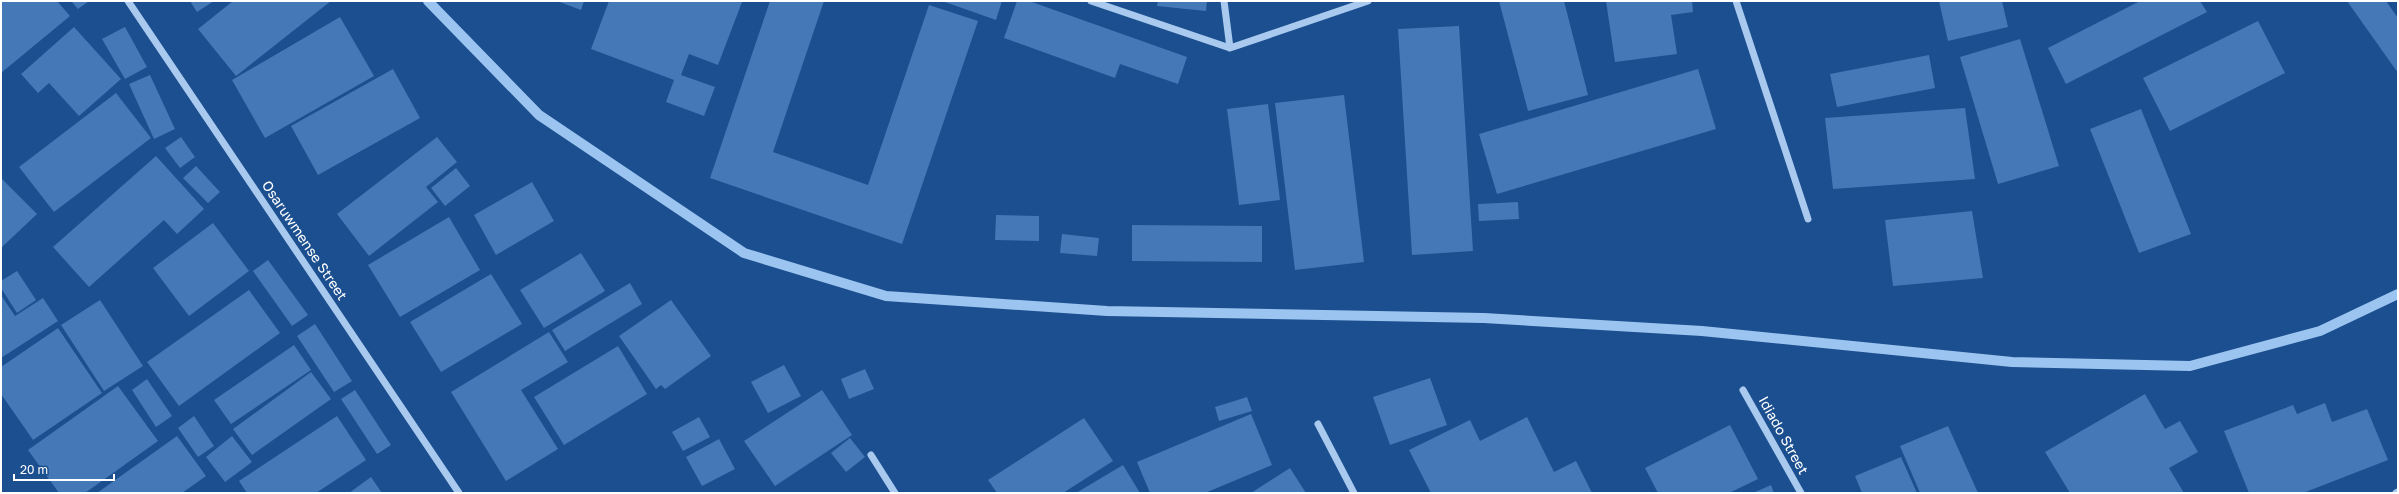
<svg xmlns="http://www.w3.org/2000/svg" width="2399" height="494" font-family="'Golos Text',sans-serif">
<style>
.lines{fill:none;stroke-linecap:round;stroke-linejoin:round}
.stream{stroke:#9cc4f0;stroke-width:10}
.building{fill:#4478b7}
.minor{stroke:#a9c9ee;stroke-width:7}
.labels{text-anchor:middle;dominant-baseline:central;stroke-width:4;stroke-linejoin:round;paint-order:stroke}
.street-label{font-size:14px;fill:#fff;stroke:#1b4f8f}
</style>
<rect width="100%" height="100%" fill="#1b4f8f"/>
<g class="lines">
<path class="stream" d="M428,1l111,114 205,138 142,43 221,15 377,7 218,13 310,31 178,4 130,-35 78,-37"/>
</g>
<path class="building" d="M1,1h56l13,15 -69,57z
M71,1h18l-11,8z
M190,1h24l-17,11z
M233,1h98l-95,75 -38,-47z
M557,1h27l-3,9z
M609,1l133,1 -24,63 -29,-11 -8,21 34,12 -11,29 -38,-14 8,-22 -83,-31z
M770,1h54l-51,151 95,33 61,-180 49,16 -76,223 -192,-66z
M942,1h60l-6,19z
M1017,1h12l158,56 -9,27 -58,-20 -5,14 -111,-40z
M1158,1h49l-1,10 -49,-5z
M1499,1h65l24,94 -60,16z
M1606,1h86l1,11 -22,3 6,39 -62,8z
M1939,1h63l6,26 -60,14z
M2140,1h60l7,11 -141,72 -18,-36z
M2347,1h39l12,17v55z
M340,17l34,59 -109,62 -33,-58z
M2258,21l27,52 -115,58 -27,-53z
M1459,26l14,225 -61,4 -14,-226z
M74,27l47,52 -42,37 -30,-33 -11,10 -17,-19z
M125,27l22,40 -22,12 -23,-40z
M2020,39l39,127 -61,18 -38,-127z
M1929,55l6,33 -98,19 -7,-33z
M393,69l27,49 -102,57 -27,-49z
M1698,69l18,60 -219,65 -18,-60z
M150,75l25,54 -21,10 -25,-55z
M116,93l35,45 -97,74 -35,-45z
M1344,95l20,167 -69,8 -20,-167z
M1268,104l12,96 -41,5 -12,-96z
M1965,108l10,71 -142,10 -8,-71z
M2141,109l50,125 -52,19 -49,-124z
M181,137l14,20 -15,11 -15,-20z
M437,137l20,25 -31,25 12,15 -69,54 -32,-42z
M156,156l48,53 -27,25 -13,-14 -75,67 -36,-40z
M196,166l24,26 -12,11 -25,-25z
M456,168l14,18 -25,20 -14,-18z
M1,178l36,36 -36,34z
M532,182l22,39 -58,34 -22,-40z
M1518,202l1,17 -40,2 -1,-17z
M1972,211l11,67 -90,8 -8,-66z
M996,215l43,1v25l-44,-1z
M449,217l31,53 -80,47 -32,-52z
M213,223l36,48 -60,45 -36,-48z
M1132,225l130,1v36l-130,-1z
M1062,234l37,4 -2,18 -37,-3z
M581,253l24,38 -61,37 -24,-38z
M268,260l40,55 -16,11 -39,-55z
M17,271l19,29 -19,13 -16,-25v-7z
M491,274l31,50 -81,48 -31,-50z
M630,283l12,21 -77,47 -13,-21z
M249,290l31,43 -101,73 -32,-44z
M1,295l14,21 28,-18 15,23 -57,37z
M100,300l43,66 -39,25 -43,-66z
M671,300l40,56 -46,33 -4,-4 -5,4 -37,-53z
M315,324l37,57 -18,11 -37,-56z
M58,328l44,65 -69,47 -32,-46v-27z
M549,332l19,30 -47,28 37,59 -52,32 -55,-89z
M294,345l17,25 -80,54 -17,-24z
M618,346l29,48 -83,51 -30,-48z
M784,365l17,31 -33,17 -17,-31z
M865,369l9,20 -25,10 -8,-20z
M311,372l20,27 -79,56 -19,-26z
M1430,378l17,47 -57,20 -17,-48z
M147,379l25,37 -16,11 -24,-37z
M118,386l40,55 -73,52h-26l-31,-43z
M355,390l36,55 -14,9 -36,-55z
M822,390l30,45 -77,51 -31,-45z
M2145,394l20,35 15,-8 18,31 -29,16 15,25h-114l-25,-41z
M1247,397l5,14 -33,10 -4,-14z
M2325,403l7,19 35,-13 21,51 -85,33h-54l-25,-62 69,-26 4,9z
M1251,414l21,51 -67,28h-55l-13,-31z
M194,416l20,30 -16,11 -20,-29z
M337,416l29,44 -50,33h-69l-8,-12z
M699,417l11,20 -27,14 -11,-19z
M1527,417l27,55 22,-11 16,32h-161l-22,-43 61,-30 10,21z
M1084,418l29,43 -50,32h-66l-9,-13z
M1730,425l28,54 -29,14h-71l-13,-25z
M1948,426l30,67h-58l-20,-47z
M177,436l29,40 -24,17h-85z
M232,436l20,26 -27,20 -19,-25z
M850,438l15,19 -19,15 -15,-19z
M719,439l16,30 -33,17 -16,-29z
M1901,457l16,36h-55l-7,-17z
M1123,465l17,28h-64z
M1290,468l16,25h-55z
M371,477l11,16h-33z
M1771,485l3,8h-21z"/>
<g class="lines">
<path class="minor" d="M128,1l331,492
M1091,1l139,47 138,-47
M1224,1l6,47
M1736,1l72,218
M1743,390l58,103
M1318,424l36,69
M871,455l24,38
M2396,493l2,-1"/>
</g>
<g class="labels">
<g class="street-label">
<text transform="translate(305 240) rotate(56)">Osaruwmense Street</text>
<text transform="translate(1784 435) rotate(61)">Idiado Street</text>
</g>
</g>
<rect width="2399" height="494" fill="none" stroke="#ffffff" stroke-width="4"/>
<path d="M14 474v6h100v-6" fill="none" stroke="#ffffff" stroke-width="2"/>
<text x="20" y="474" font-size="12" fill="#ffffff" stroke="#1b4f8f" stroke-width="3" paint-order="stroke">20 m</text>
</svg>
